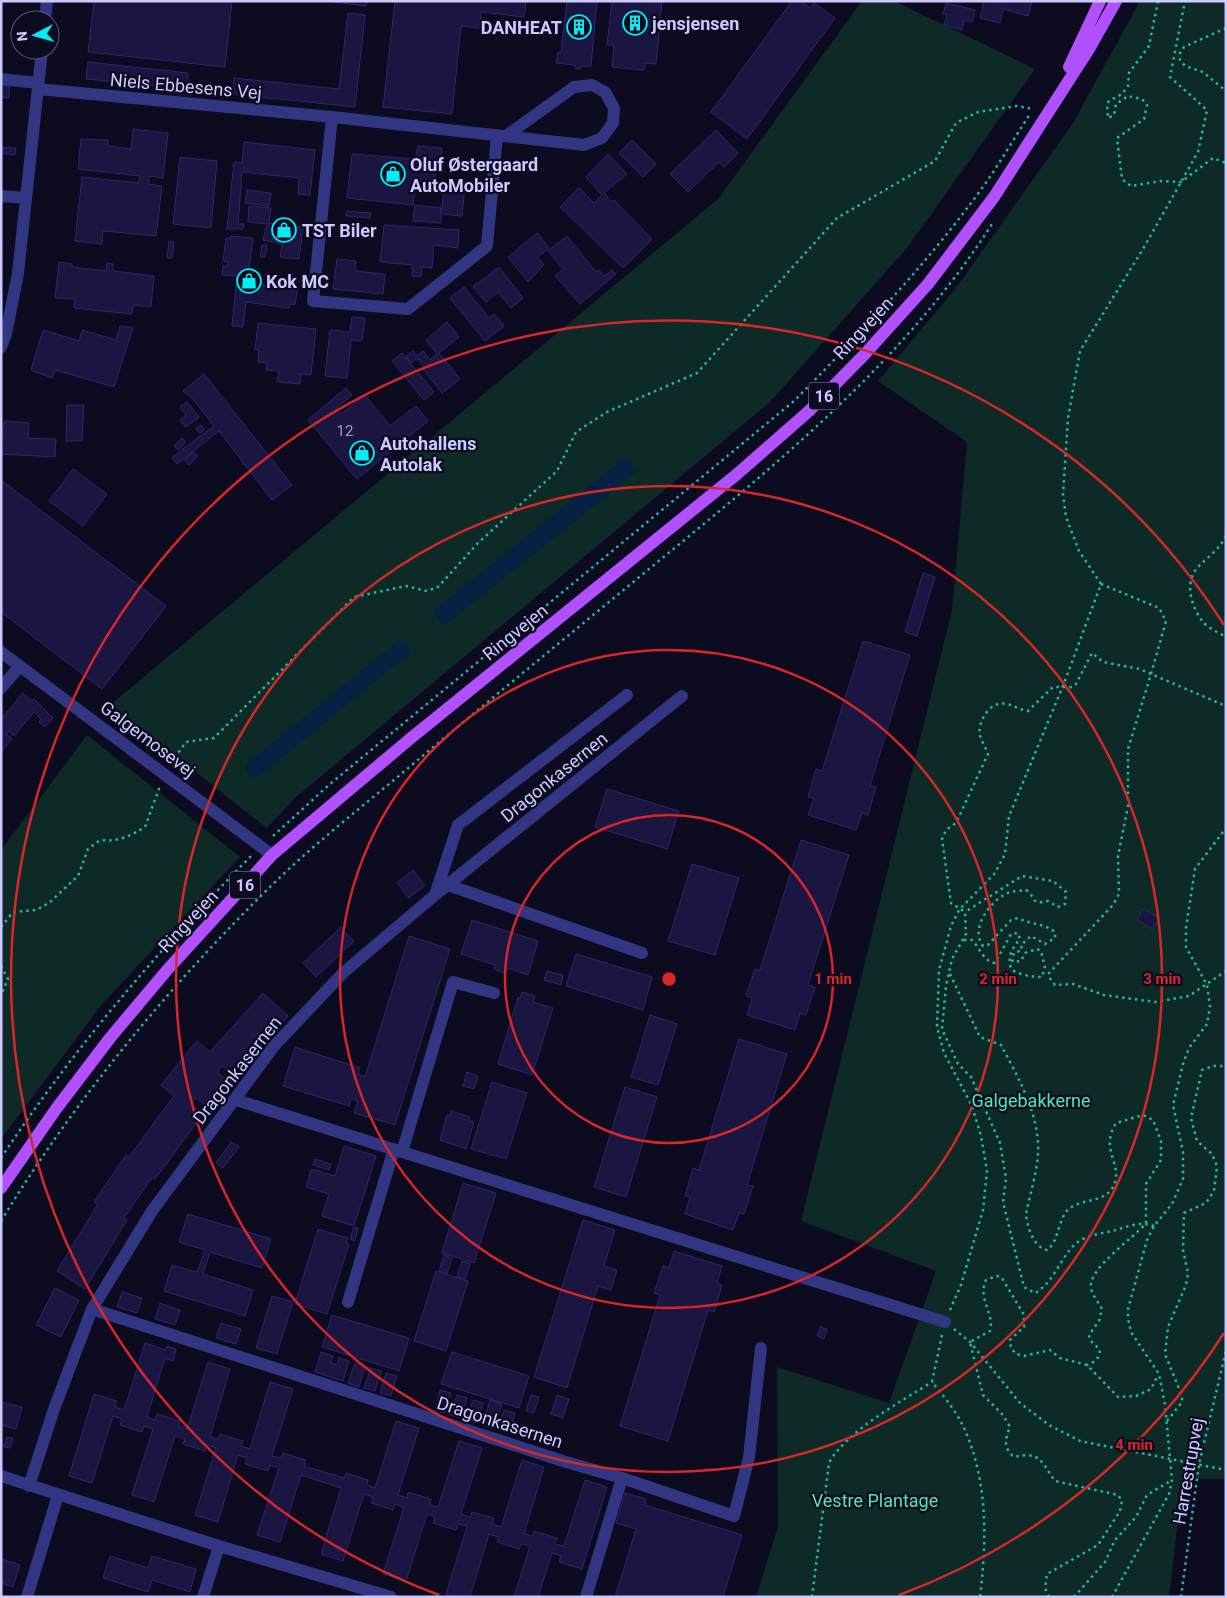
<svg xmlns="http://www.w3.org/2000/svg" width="1227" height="1598" font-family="Roboto,sans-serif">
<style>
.green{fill:#0d2a27}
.water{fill:#072142}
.building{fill:#1b1542;stroke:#2e2570}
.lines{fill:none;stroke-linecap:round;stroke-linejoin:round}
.path{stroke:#23b9a4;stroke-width:2.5;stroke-dasharray:2.5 4;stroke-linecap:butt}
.minor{stroke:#323582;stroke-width:12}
.major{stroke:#b150ff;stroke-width:12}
.ring{fill:none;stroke:#d62828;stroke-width:2.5}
.labels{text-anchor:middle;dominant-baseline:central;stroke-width:4.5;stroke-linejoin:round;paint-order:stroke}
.number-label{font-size:15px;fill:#9f9cd0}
.shield{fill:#0d0b1f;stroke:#9290bc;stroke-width:1}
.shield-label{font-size:16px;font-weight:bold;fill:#cbc9ff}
.poi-label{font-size:18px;font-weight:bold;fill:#cbc9ff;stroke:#0d0b1f;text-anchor:start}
.street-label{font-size:18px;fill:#cbc9ff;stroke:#0d0b1f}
.park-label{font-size:18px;fill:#4ce8b5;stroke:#0d0b1f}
.centre{fill:#d62828;stroke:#0d0b1f;stroke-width:2.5}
.ring-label{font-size:15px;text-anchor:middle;font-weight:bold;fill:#d62828;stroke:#0d0b1f;stroke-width:4.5;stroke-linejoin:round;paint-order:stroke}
</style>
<rect width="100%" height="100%" fill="#0d0b1f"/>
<path class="green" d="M862,1h32l141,68 -128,179 -137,154 -475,396 -28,30 -157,-123 608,-506z
M1140,1h86v1478h-43l-14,118h-413l22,-71 -1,-159 112,36 47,-132 -135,-50 151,-611 15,-168 -89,-61 78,-93 117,-165z
M87,735l153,122 -138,147 -101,135v-289z"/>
<path class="water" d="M626,457l10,15 -191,153 -5,-1 -7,-13z
M401,639l10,13 -154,126c-8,-2 -12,-4 -12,-13z"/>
<path class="building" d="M94,1h138l-7,66 -137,-15z
M326,1h41l-1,5z
M395,1h131l-2,16 -43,-5 -1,16 -19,-2 -9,88 -69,-7z
M567,1h30l-6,65h-9l-2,3h-4l-1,-4 -19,-2 2,-11 3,1z
M612,1h50l-6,63 -11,-1 -1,7 -32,-3 2,-22h-7z
M792,1h9l9,7 4,-5 21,15 -88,121 -36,-27z
M984,1h48l-4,15 -25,-7 -3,14 -20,-5z
M946,3l29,7 -3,12 -8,-2 -2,10 -18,-5 3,-10 -4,-1z
M348,13l17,2 -10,92 -123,-13 2,-16 105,11z
M88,62l100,11 -1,16 -101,-10z
M1,84l9,1 -1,13 -7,-1 -1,6z
M133,129l35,4 -5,45 -14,-2 -1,8 14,2 -6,50 -53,-5 -1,13 -27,-3 7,-64 57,6 1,-7 -62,-7 3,-30 27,1v6l23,3z
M716,130l22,23 -14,14 -5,-5 -31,30 -18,-18z
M632,140l24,24 -13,13 -24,-24z
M244,142l71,8 -5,45 -12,-1 1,-16 -57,-6 -4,52h6l-1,5h-16l7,-67 8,1z
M418,146l24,2 -2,12 -3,-1 -4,31 -18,-2 -2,17 -66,-7 5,-44 63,5z
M1,147l15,1 -1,7 -14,-2z
M608,154l19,20 -23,19 8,9 2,-2 38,39 -29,29 -63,-61 19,-19 15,15 8,-8 -16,-18z
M180,157l37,4 -6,67 -38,-4z
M445,183l20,2 -3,31 -21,-2z
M247,190l24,3 -2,13 -24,-3z
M415,205l26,3v15l-28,-2z
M249,206l22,2 -2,15 34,4 -4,32 -19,-2 2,-13 -19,-4 4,-16 -19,-2z
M346,211l25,2 -1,5 -24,-2z
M384,225l75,5 -1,18 -24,-3 -2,23 -10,-1 -1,10 -9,-1v-11l-32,-3z
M537,233l12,15 -12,9 7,8 -16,17 -20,-25z
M230,236l23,2 -5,40 13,1v5l22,2 1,-4 8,1v8h5l-2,14 -5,-1 -1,4 -43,-6 -3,25 -11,-1 5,-50 -15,-1 1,-9h4l1,-4 -5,-1 3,-23 4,1z
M567,236l29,36 3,-2 5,6 8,-6 4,4 -36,30 -25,-28 8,-7 -15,-18z
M169,241l5,1 -2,16h-5z
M262,245h5l-2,12h-5z
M337,259l19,2 -1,10 30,3 -2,20 -50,-5z
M59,262l13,2v3l34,4 1,-8 6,1v7l41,5 -3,31 -18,-2 -1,9 -58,-6 1,-9 -20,-1z
M499,267l24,31 -12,10 -13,-16 -12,10 -13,-15z
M464,287l25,31 5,-4 10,12 -19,15 -35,-43z
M352,317l13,1 -3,23 -11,-1 -4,38 -22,-2 5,-46 20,2z
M447,322l12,15 -20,16 21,26 -18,14 -19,-24 2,-1 -8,-10 -6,5 -5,-7 7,-5 4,5 6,-5 7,9 7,-6 -11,-14z
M258,323l58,6 -5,46 -10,-1 -1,10 -23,-2 2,-11 -13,-1 1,-7 -9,-1 1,-12h-4z
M120,326l13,2 -19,59 -59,-17 -3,8 -21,-8 12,-40 36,11 3,-11 34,10z
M402,353l32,39 -10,8 -32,-39z
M204,374l88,111 -20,15 -53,-69 -42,33 -5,-7 42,-31 -21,-27 -10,-8z
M346,388l6,7 -16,13 5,6 24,-19 25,31 26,-20 12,15 -71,58 -49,-59z
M187,402l12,15 -13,10 -6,-7 6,-5 -6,-8z
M67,405h17l-2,36h-16z
M5,421l24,2 -1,15 28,1 -1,18 -54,-3 1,-24z
M196.5 429a3.5 3.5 0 1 1 7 0a3.5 3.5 0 1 1-7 0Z
M182,438l4,4 -8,8 -4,-4z
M193,452l5,4 -9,9 -4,-5z
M73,469l34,25 -24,32 -34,-25z
M1,480l165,126 -64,83 -101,-77z
M923,573l12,4 -18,59 -12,-4z
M863,641l47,14 -40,131 6,1 -8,28 -6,-2 -6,17 -48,-15 6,-17 -6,-1 8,-28 6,2z
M23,693l9,8 2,-2 19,19 -8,9 -6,-5 2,-3 -7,-7 -20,24 -6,-5 -2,3 6,5 -11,13v-36l2,1z
M607,789l72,22 -12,38 -72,-22z
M801,840l48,15 -41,130 7,2 -9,28 -6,-2 -5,17 -48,-15 5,-17 -6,-2 9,-27 5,1z
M692,864l47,14 -24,77 -47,-14z
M413,870l12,15 -16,13 -12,-15z
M1143,909l16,9 -7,11 -15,-9z
M472,920l66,21 -10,34 -21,-7 -2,5 -11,-4 1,-4 -34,-11z
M341,927l13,14 -38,36 -13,-14z
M409,936l41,13 -55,176 -41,-12 4,-12 -7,-2 -2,7 -66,-20 12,-39 65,21 -2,6 7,3z
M576,954l76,23 -9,33 -77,-24z
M547,971l16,4 -2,10 -17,-5z
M522,992l13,4 -2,6 20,6 -21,67 -34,-11 20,-67 2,1z
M263,993l25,23 -54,60 -12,-10 -5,6 8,6 -21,26 -8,-6 -5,6 12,10 -48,65 -3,-2 -28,41 3,2 -42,69 -28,-18 41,-67 -4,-2 32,-47 3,2 45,-61 -13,-11 36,-44 13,11z
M650,1015l27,9 -19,61 -27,-8z
M739,1039l48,15 -40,131 6,1 -9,28 -5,-1 -6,17 -48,-16 5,-17 -5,-1 8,-28 6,2z
M467,1072l11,4 -4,13 -11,-3z
M492,1082l35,11 -21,66 -35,-10z
M625,1087l32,10 -31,100 -32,-10z
M451,1111l19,6 -1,4 5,1 -8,27 -26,-9 7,-25 3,1z
M231,1142l8,5 -16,21 -7,-5z
M344,1146l32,10 -22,70 -32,-10 7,-22 -23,-7 5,-18 24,7z
M315,1159l16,5 -2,6 -16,-5z
M463,1183l33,10 -22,70 -32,-10z
M188,1214l83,25 -9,29 -52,-16 -7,22 50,16 -8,26 -81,-25 8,-26 25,7 8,-22 -26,-8z
M583,1220l32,10 -11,36 13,4 -6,20 -13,-4 -31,102 -33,-11z
M354,1227l4,1 -3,13 -5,-2z
M318,1229l30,9 -2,5 3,1 -22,70 -32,-10z
M674,1251l48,15 -5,17 5,2 -8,27 -6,-2 -40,131 -48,-15 40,-131 -6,-2 9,-27 6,2z
M444,1255l8,3 -5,16 -8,-3z
M462,1261l8,3 -5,15 -8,-2z
M436,1271l32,10 -22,70 -32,-10z
M55,1288l24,12 -18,37 -25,-12z
M122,1292l20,6 -5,15 -20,-6z
M272,1296l21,6 -16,52 -21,-6z
M160,1303l20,7 -5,15 -20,-6z
M332,1315l77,23 -10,33 -77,-24z
M221,1323l20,6 -5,15 -20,-6z
M820,1327l7,2 -3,10 -7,-3z
M145,1343l21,7 1,-4 9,3 -3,12 -8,-3 -18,59 8,3 2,-6 23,7 -2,5 9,3 21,-67 22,7 -20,68 8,2 2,-5 23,7 -2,5 9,3 20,-67 23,7 -21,67 9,2 2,-5 23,7 -2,6 40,12 2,-5 22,7 -1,5 8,3 21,-67 23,7 -21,67 9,3 1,-6 23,7 -1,6 8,2 21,-66 23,7 -21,66 9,3 2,-5 22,6 -2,6 9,3 21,-67 22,7 -20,67 9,2 1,-5 23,7 -2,6 9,2 21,-66 22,7 -25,82 -23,-7 2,-6 -9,-3 -14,44h-24l16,-51 -9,-2 -2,5 -22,-7 1,-5 -9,-3 -19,63h-14l-10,-3 21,-68 -9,-2 -2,6 -23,-7 2,-6 -8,-3 -21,67 -23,-7 21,-67 -9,-3 -2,6 -22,-7 2,-6 -9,-3 -21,67 -22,-7 20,-66 -40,-13 -21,67 -23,-7 22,-67 -9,-3 -2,6 -23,-7 2,-6 -9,-3 -20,67 -23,-7 21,-67 -9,-3 -2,6 -22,-7 2,-5 -10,-3 -21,66 -22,-7 21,-66 -9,-3 -2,6 -22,-7 2,-6 -9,-3 -21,67 -23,-7 25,-82 23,7 -2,6 9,3z
M321,1352l12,4 -2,7 6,2 2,-7 10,3 -6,20 -28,-9z
M452,1352l77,24 -10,32 -78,-24z
M355,1363l10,3 -6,21 -11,-4z
M371,1368l10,3 -6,20 -11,-3z
M386,1373l11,3 -6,20 -11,-3z
M440,1390l11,3 -6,20 -10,-3z
M457,1395l10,3 -7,20 -10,-3z
M531,1395l8,2 -5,16 -8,-2z
M557,1395l12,4 -6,19 -12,-4z
M473,1400l10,3 -6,20 -11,-3z
M490,1400l12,4 -9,25 -10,-4z
M1,1402l21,5 -6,22 -13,-4 -2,7z
M504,1410l11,3 -6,20 -11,-3z
M7,1437l6,1 -3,10 -6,-1z
M625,1493l21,6 -1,6 97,30 -19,62h-108l21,-68 -20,-6z
M110,1556l38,12 4,-12 44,13 -6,23 -38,-12 -4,12 -45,-14z
M1,1559l19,6 -7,22 -12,-4z"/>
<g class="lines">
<path class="path" d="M1158,1l-9,45 -20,27 -1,13 -6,8 -13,7 -2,3 1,14 6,-3 2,-11 12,-8 14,3 5,6 -3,14 -27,19 5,41 9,7 30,-5 20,1 32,-24 13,5
M1226,28l-42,19 -4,6v7l5,6 18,6 23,19
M1226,536c-9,18 -26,25 -33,38 -7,16 0,35 10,48 5,6 16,11 23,15
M1101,584l58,24 7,13 -15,53 75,32
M171,763l15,-21 28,-4 140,-141 52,-11 21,5 11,-4 40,-44 79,-72 19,-39 31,-20 90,-39 140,-155 98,-57 21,-38 22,-11 39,-6 16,3
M273,836l57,-52 464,-383c67,-68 135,-139 191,-217 16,-23 30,-47 45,-70
M1,927l12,-15 23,-2 13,-7 29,-27 10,-27 12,-9c19,2 30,-4 45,-13l15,-41
M964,940h8c7,7 12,22 23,23l16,-29 7,-1 2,6c-9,11 -12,16 -9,30 8,6 21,8 31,8l3,-10 -4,-16 -4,-2 -12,4 -4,8 -8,1 -1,-3 2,-6 8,-3 -1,-5 10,-9 14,8 10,-6v-6c-11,-9 -24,-7 -37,-14l-7,2 -23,25 -5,1c-14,-18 9,-48 27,-54 5,-1 11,-1 16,-2 12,9 4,15 22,11l10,6 7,-3 1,-12 -13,-11 -31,-5 -57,36
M1,966l7,13 -7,16
M950,974l30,63 21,8c17,32 39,70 37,108 -1,20 -8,41 -12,61 1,12 7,33 21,36 13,-9 10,-32 23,-42 14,-10 39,-5 45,-26 6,-20 -15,-33 1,-59l27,-8 10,5 8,21v19l-15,24v39c-13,16 -58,45 -55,65 1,7 8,15 11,21l-3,12 -10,14 1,5 10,10c-1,9 -5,12 -13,15
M1,1158c73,-110 158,-209 251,-303
M1,1221c75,-123 169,-236 271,-336 43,-42 90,-78 135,-116 73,-61 146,-121 219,-181 133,-110 272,-217 366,-364
M1154,1226c-13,-5 -25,0 -38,4 -10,3 -24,4 -33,9 -21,10 -26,42 -48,54l-11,-6 -21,-85 3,-24 -6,-35 -29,-66 -13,-13 -16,-35 4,-43 6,-27 14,-25 -1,-22 -14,-9 -9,-64 4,-9 10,-7 32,-69c-2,-6 -6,-12 -8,-18 -3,-14 10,-36 26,-32 8,1 13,6 22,7l25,-24h19l4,-3 16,-31 11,9 37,7 11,5 -23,75v57l-10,50 1,38 -6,11 -64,68v4l6,8 18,-1 31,11 51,7 34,-6 37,-25
M950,1310l11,-25 22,-75 4,-39 -6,-35 -9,-30 -28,-53 -7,-26 2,-57 12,-44 8,-16 36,-37 10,-19 4,-38 54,-130 38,-102 -22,-33 -13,-34 -3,-22 5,-77 12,-67 63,-102 55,-97 9,-42 -37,-33 15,-76
M954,1329l16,13 50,61 29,22 31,16 146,29
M942,1335l-10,47c11,13 24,29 31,44 25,53 24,114 17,171
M1167,1421l15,-19v-6l-17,-42 3,-27 18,-42 2,-12 -5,-23 1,-37 22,-10 8,-12 3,-25 -5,-12 -15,-13 -6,-23 11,-48 11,-4h13
M812,1597l17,-134c16,-31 73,-62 103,-81
M1049,1597l-4,-9 2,-14 51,-29 22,-34 2,-10 -4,-6 -63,-14c-14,-20 -15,-30 -41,-24 -11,-9 -9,-18 -4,-30l-7,-12 -20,-20 -13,-53 20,-11c5,-18 -13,-32 -4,-51l11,-4 5,2 22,37v12l-14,13 1,8 5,6 8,2 26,-6 10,8 27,7 31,32 18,-1 15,-7 7,-14
M1074,1597l31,-35 10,-22 21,-23 11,-22 25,-15
M1112,1597l57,-103 3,-14 -7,-75 -6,-31 -28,-42 -3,-13v-10l19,-69 7,-14 18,-22 11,-25v-27l-10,-47 10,-41 6,-16 18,-24 3,-17 -3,-22 -21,-38v-19l9,-59 31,-41
M1181,1597l18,-133 27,-113"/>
<path class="minor" d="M45,20l2,-19
M1,79l37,4
M38,89l294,28 252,28 18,-7 11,-15 1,-15 -9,-16 -13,-7 -18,2 -68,49
M332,117l-19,184 95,8 79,-63 10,-110
M1,196l25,2
M1,347l5,-13 12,-61 24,-223
M1,652l271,203
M1,688l19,-22
M448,885l194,68
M435,895l23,-70 169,-130
M236,1100l709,222
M402,1152l51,-170 41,11
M348,1302l46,-153
M92,1309l474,153 56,16 112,38 15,-59 12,-109
M1,1476l218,70 172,51
M29,1486l25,-77 38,-100 60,-98 122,-165 70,-74 91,-77 247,-199
M27,1597l31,-102
M203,1597l16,-51
M586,1597l36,-119"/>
<path class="major" d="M1069,67l31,-66
M1,1188l55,-79 54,-71 58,-69 104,-114 139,-117 325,-263 73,-64 55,-56 64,-71 66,-87 95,-148 27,-48"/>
</g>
<g class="ring">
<circle cx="669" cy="979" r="164"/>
<circle cx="669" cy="979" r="329"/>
<circle cx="669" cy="979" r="493"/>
<path d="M1224 1333A658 658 0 0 1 899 1595M439 1595A658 658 0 1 1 1224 625"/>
</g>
<defs>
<g id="building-ring" transform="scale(1.25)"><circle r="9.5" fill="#0d0b1f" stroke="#00eef4" stroke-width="1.5"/><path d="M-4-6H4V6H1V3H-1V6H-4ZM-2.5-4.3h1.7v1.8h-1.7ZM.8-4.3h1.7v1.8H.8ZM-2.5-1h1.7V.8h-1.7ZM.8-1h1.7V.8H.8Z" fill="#00eef4"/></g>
<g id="shop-ring" transform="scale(1.25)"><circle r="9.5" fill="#0d0b1f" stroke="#00eef4" stroke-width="1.5"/><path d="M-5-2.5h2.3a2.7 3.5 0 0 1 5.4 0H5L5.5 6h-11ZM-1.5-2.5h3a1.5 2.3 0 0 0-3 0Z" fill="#00eef4"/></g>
</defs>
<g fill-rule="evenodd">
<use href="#building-ring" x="635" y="23"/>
<use href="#building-ring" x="579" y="27"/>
<use href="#shop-ring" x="393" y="174"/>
<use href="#shop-ring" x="284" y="230"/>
<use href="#shop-ring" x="249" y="281"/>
<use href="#shop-ring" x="362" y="453"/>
</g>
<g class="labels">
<g class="number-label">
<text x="345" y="431">12</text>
</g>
<g class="shield">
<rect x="809" y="382.5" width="30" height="27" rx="4"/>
<rect x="230" y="871.5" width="30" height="27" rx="4"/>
</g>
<g class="shield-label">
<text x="824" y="396">16</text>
<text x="245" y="885">16</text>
</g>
<g class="poi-label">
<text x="652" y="23">jensjensen</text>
<text x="562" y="27" text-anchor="end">DANHEAT</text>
<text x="410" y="164">Oluf Østergaard<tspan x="410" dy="21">AutoMobiler</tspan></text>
<text x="302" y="230">TST Biler</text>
<text x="266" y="281">Kok MC</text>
<text x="380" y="443">Autohallens<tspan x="380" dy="21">Autolak</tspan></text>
</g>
<g class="street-label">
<text transform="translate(186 86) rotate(5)">Niels Ebbesens Vej</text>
<text transform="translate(863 328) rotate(-47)">Ringvejen</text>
<text transform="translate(515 632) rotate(-39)">Ringvejen</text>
<text transform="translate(148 739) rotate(37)">Galgemosevej</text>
<text transform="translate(554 777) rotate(-39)">Dragonkasernen</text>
<text transform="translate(188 921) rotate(-47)">Ringvejen</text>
<text transform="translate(237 1070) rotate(-52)">Dragonkasernen</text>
<text transform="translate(500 1422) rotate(18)">Dragonkasernen</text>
<text transform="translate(1188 1471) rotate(-80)">Harrestrupvej</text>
</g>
<g class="park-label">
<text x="1031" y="1100">Galgebakkerne</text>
<text x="875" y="1500">Vestre Plantage</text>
</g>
</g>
<circle cx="669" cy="979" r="8" class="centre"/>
<g class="ring-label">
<text x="833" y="984">1 min</text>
<text x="998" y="984">2 min</text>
<text x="1162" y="984">3 min</text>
<text x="1134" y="1450">4 min</text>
</g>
<rect width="1227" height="1598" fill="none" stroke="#cbc9ff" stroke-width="5"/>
<g transform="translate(35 35) rotate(264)"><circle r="24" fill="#0d0b1f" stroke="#595779"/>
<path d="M0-4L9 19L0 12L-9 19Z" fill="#00eef4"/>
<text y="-8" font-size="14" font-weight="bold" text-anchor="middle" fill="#cbc9ff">N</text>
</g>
</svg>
